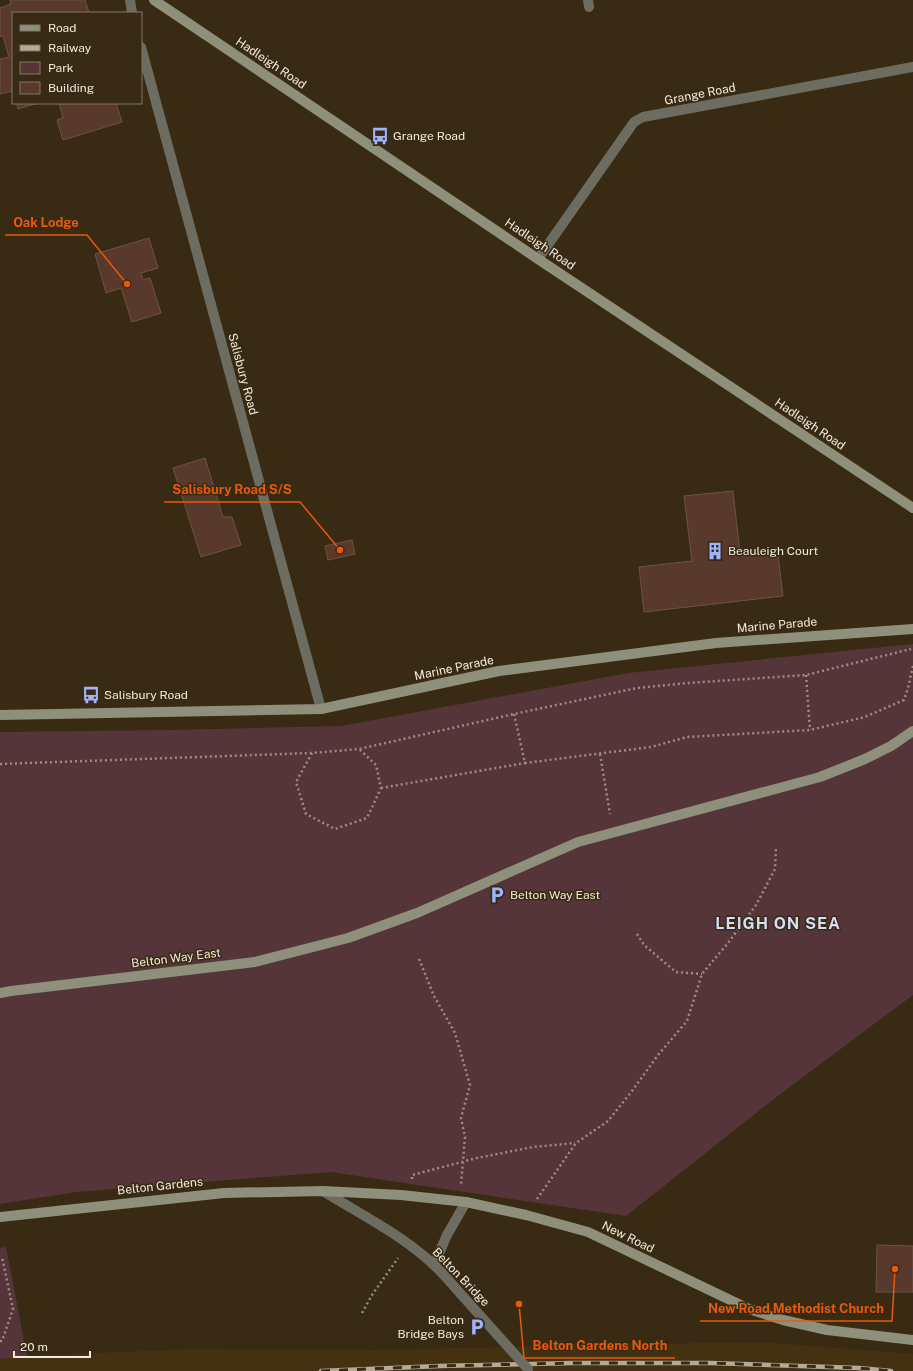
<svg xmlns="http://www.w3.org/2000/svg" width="913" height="1371" font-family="'Public Sans',sans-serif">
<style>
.built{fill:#433112}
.green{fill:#553539}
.building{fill:#58392b;stroke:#6e5245}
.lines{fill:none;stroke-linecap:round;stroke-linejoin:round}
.path{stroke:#9a8f7c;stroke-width:2.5;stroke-dasharray:2 3;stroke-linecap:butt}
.lane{stroke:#6c6d60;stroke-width:10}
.street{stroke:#6c6d60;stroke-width:10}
.secondary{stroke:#8e907c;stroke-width:10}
.rail-casing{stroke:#b5aa99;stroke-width:4.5}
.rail{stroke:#392b13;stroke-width:3;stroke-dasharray:9;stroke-linecap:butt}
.street-bridge{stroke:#6c6d60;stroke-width:10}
.labels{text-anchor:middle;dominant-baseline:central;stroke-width:3;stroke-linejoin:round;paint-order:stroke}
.street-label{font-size:12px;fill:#f3eadc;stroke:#392b13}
.poi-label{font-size:12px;fill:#f3eadc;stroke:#392b13;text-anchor:start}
.district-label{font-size:16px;font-weight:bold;letter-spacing:1px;fill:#d4ddf9;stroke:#392b13}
.leader{fill:none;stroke:#e8590c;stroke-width:1.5}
.callout-dot{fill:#e8590c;stroke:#392b13;stroke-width:1.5}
.callout-label{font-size:13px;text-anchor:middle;font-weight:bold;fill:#e8590c;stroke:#392b13;stroke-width:3;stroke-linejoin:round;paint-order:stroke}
</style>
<rect width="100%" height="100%" fill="#392b13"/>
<path class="built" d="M699,1343h76l138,11v17h-913v-12l27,-3 163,-7 185,1z"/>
<path class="green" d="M913,644v351l-134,100 -153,121 -295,-44 -255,20 -76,12v-472l173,-2 168,-4 287,-53z
M6,1247l21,109 -27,3v-111z"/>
<path class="building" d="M10,0h75l4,13h-76v78l-13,3v-35l9,-2 -6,-21 -3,1v-29l11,-4z
M17,103h21l-20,6z
M59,103h57l6,19 -59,18 -6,-20 6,-2z
M149,238l9,30 -17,5 2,7 7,-2 11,35 -29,9 -11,-34 -15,5 -11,-39z
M205,458l18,59h9l9,28 -40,12 -28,-89z
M733,491l7,62 37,-5 6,48 -139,16 -5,-45 53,-6 -8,-65z
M352,540l3,14 -27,6 -3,-14z
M877,1245l36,1v46h-37z"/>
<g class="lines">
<path class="path" d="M806,675l4,55
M514,714l11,49 126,-16 36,-10 123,-7 55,-13 39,-17 4,-12 5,-22
M312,753l-16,29 10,32 29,15 32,-11 14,-30 -5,-23 -17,-16
M600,754l10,60
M0,764l312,-11 47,-4 155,-35 123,-26 51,-5 118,-8 105,-26
M381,788l144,-25
M637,934l7,11 32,27 26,2
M419,959l15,37 21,37 15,52 -9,33 4,19 -4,48
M412,1179v-4l65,-17 56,-11 42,-4
M537,1199l39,-56 32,-22 24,-30 26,-36 29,-34 15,-47 26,-31 28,-38 19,-36 1,-21
M362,1313l10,-18 26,-37
M0,1341h2l11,-32 -11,-52"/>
<path class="lane" d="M588,0l1,7"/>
<path class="street" d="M130,0l2,13
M141,47l180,662
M538,259l96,-137 9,-5 270,-50
M323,1191c40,25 86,47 119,82
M434,1265l13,-30 19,-33"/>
<path class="secondary" d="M154,0l384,259 375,249
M0,715l321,-6 178,-38 109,-14 108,-14 197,-14
M0,993l11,-2 244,-29 93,-24 69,-25 161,-71 242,-65 45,-18 26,-13 22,-15
M0,1217l224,-24 99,-2 78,4 65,7 60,13 62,17 161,77 34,11 44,10 86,10"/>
<g class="rail-casing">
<path id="rail" d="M321,1371l118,-5 134,-3h137l149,5 32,3"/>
</g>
<use href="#rail" class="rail"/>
<path class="street-bridge" d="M442,1273l86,96"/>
</g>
<defs>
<g id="bus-bare" transform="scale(1.38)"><path d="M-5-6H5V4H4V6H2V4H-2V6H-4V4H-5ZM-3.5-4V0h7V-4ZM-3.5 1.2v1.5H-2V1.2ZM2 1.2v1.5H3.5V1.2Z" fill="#9fb3fd" stroke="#392b13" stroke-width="2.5" paint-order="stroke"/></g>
<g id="building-bare" transform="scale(1.38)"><path d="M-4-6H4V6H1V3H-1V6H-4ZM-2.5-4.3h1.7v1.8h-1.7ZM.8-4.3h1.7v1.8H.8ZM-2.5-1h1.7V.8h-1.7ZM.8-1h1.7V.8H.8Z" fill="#9fb3fd" stroke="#392b13" stroke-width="2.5" paint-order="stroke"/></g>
<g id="parking-bare" transform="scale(1.38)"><path d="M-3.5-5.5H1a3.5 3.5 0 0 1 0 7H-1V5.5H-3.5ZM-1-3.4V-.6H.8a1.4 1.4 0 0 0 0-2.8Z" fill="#9fb3fd" stroke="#392b13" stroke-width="2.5" paint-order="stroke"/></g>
</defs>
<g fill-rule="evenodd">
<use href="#bus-bare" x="380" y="136"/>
<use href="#building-bare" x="715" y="551"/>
<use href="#bus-bare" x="91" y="695"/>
<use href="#parking-bare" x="497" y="895"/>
<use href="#parking-bare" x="477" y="1327"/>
</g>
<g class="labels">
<g class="street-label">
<text transform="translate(271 63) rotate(34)">Hadleigh Road</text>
<text transform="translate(700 94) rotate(-11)">Grange Road</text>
<text transform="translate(540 244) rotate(34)">Hadleigh Road</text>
<text transform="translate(243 374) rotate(75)">Salisbury Road</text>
<text transform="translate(810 424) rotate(34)">Hadleigh Road</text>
<text transform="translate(777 625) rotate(-5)">Marine Parade</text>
<text transform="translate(454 668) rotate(-12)">Marine Parade</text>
<text transform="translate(176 958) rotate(-7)">Belton Way East</text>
<text transform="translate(160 1186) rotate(-6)">Belton Gardens</text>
<text transform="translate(628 1237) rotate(26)">New Road</text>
<text transform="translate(461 1277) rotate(46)">Belton Bridge</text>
</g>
<g class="poi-label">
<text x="393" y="136">Grange Road</text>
<text x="728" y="551">Beauleigh Court</text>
<text x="104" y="695">Salisbury Road</text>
<text x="510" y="895">Belton Way East</text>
<text x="464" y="1320" text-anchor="end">Belton<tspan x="464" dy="14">Bridge Bays</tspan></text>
</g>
<g class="district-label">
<text x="778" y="923">LEIGH ON SEA</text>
</g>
</g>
<path class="leader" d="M127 284L87 235H5M340 550L300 502H164M895 1269L892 1321H700M519 1304L524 1358H675"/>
<g class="callout-dot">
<circle cx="127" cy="284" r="4"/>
<circle cx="340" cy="550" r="4"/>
<circle cx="895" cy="1269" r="4"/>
<circle cx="519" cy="1304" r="4"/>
</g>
<g class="callout-label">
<text x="46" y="227">Oak Lodge</text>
<text x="232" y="494">Salisbury Road S/S</text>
<text x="796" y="1313">New Road Methodist Church</text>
<text x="600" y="1350">Belton Gardens North</text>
</g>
<rect x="12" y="12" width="130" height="92" fill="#392b13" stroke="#837763"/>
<rect x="20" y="25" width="20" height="6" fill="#8e907c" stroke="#837763"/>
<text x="48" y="32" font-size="12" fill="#f3eadc">Road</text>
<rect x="20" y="45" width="20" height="6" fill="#b5aa99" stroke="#837763"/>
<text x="48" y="52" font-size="12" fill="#f3eadc">Railway</text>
<rect x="20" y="62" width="20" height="12" fill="#553539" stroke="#837763"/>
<text x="48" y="72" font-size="12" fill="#f3eadc">Park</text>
<rect x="20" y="82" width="20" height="12" fill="#58392b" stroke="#837763"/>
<text x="48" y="92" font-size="12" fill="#f3eadc">Building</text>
<path d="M14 1351v6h76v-6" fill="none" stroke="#f3eadc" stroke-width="2"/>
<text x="20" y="1351" font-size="12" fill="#f3eadc" stroke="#392b13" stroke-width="3" paint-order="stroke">20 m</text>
</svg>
